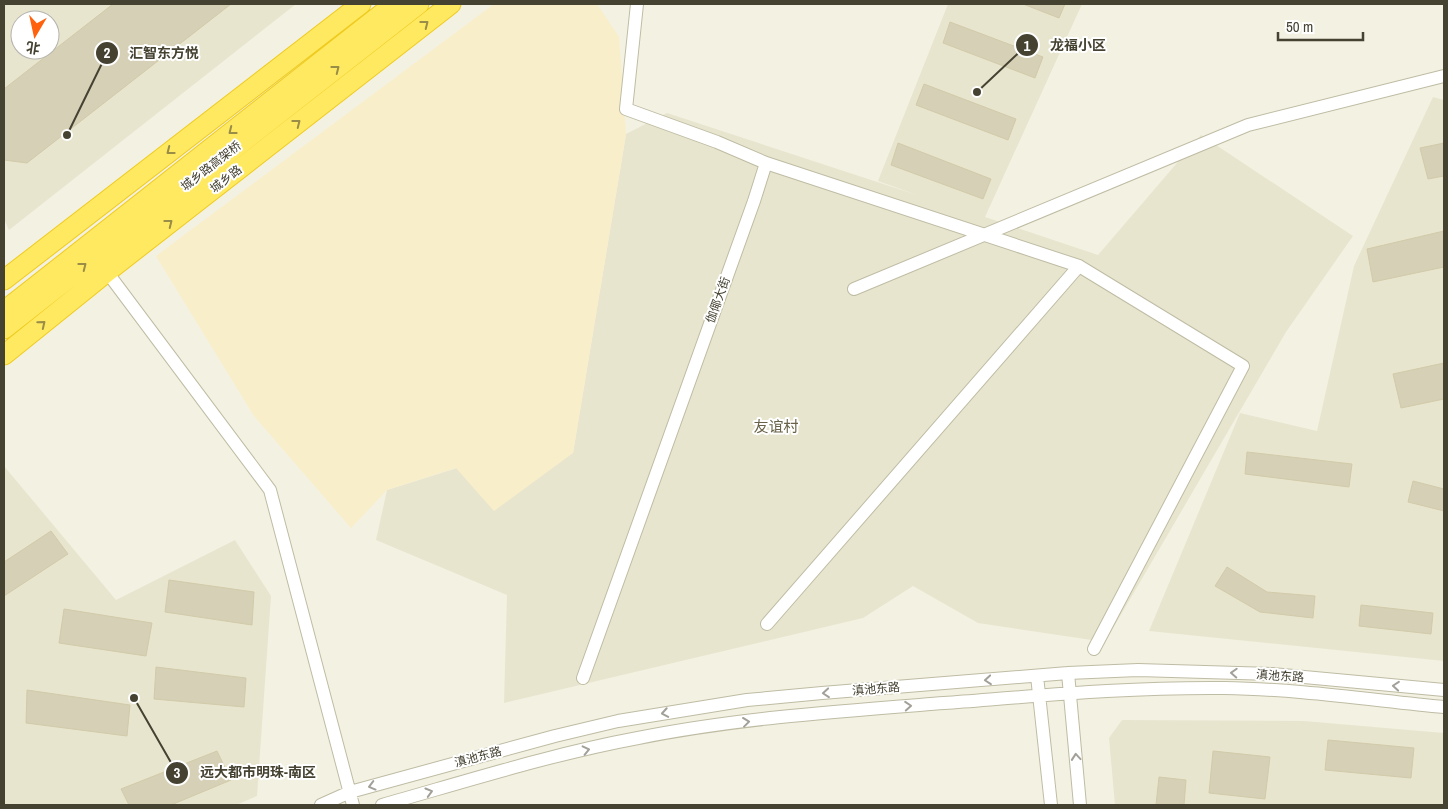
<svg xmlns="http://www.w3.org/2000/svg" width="1448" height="809" font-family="'Archivo Narrow','Noto Sans SC',sans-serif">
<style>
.residential{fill:#e8e5cf;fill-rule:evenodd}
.commercial{fill:#f9eeca}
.building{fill:#d5d0b6;stroke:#d2caa9}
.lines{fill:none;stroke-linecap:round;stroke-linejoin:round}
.minor-casing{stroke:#bfbca4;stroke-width:14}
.highway-casing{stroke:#efcb20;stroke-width:21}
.minor{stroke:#fff;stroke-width:12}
.highway{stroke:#ffe961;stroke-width:19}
.oneway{stroke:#998d47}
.oneway2{stroke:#a2a098}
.labels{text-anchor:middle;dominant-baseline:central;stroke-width:4;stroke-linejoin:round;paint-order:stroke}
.street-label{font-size:12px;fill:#454232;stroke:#fff}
.quarter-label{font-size:15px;fill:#696248;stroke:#fff}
.leader{fill:none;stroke:#454232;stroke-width:2}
.callout-dot{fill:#454232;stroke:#fff;stroke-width:2}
.mark-label{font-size:15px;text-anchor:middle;font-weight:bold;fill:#fff}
.callout-label{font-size:14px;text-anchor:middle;font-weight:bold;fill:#454232;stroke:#fff;stroke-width:4;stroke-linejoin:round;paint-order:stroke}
</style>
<rect width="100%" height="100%" fill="#f3f1e2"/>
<path class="residential" d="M4,4h292l-287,226 -5,-11zM20,20h30v30h-30z
M948,4h134l-97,213 113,38 103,-120 152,101 -67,96 -181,310 -127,-19 -65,-37 -50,32 -359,85 3,-108 -131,-55 11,-50 70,-22 116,-15 53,-319 41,-21 250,82 -39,-14z
M1433,97l11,3v561l-295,-30 91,-218 77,18 37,-165z
M4,466l112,134 119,-60 36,56 -14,200 -21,9h-232z
M1122,720l182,1 140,12v72h-329l-6,-67z"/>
<path class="commercial" d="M494,4h103l22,33 7,97 -53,319 -79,58 -38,-43 -69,22 -36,38 -97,-112 -98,-160z"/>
<path class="building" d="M113,4h118l-204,159 -23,-3v-71z
M1023,4h42l-6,14z
M950,22l93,35 -8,21 -92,-35z
M924,84l92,35 -8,21 -92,-35z
M898,143l93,36 -8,20 -92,-34z
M1444,143v33l-16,3 -8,-31z
M1444,231v36l-71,15 -6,-33z
M1444,363v36l-43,9 -8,-34z
M1247,452l105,12 -3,23 -104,-13z
M1413,481l31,8v22l-36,-9z
M51,531l17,23 -64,42v-34z
M1227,567l40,25 48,4 -2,22 -53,-6 -45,-26z
M169,580l85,12 -2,33 -87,-13z
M1361,605l72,8 -2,21 -72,-8z
M64,609l88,14 -6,33 -87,-13z
M156,667l90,11 -2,29 -90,-8z
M27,690l103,15 -3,31 -101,-13z
M1328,740l86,8 -3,30 -86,-8z
M217,751l14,29 -60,25h-42l-8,-16z
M1213,751l57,6 -5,42 -56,-6z
M1159,777l27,3 -2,25h-28z"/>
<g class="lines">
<g class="minor-casing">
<path id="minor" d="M766,163l313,103 164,100 -149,283
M107,272l163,218 83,315
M854,289l394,-164 196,-49
M767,624l312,-358
M1068,673l12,132
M1037,676l14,129
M583,678l171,-477 12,-38 -49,-21 -91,-33 11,-105
M321,805l29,-13 205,-56 63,-15 129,-21 75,-7 246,-20 70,-3 134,4 172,16
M382,805c85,-24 170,-51 256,-67 100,-20 204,-27 306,-35 93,-7 186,-16 280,-15 73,1 147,12 220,19"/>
</g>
<g class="highway-casing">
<path id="highway" d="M4,280l357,-276
M4,311l390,-307
M4,329l415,-325
M4,355l103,-83 344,-268"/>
</g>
<use href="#minor" class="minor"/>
<use href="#highway" class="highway"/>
</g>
<defs><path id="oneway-chevron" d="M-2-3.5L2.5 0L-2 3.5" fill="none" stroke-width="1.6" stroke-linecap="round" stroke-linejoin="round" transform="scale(1.25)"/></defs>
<g class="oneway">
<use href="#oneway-chevron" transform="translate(425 24) rotate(-38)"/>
<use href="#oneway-chevron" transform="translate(336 69) rotate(-38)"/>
<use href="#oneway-chevron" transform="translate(297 123) rotate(-38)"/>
<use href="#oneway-chevron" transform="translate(232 131) rotate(142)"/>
<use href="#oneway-chevron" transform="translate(170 151) rotate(142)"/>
<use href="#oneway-chevron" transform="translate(169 223) rotate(-38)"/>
<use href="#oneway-chevron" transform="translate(83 266) rotate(-38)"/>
<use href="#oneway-chevron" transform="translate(42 324) rotate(-39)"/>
</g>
<g class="oneway2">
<use href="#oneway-chevron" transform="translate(1234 673) rotate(-177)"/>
<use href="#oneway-chevron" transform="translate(988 680) rotate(175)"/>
<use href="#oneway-chevron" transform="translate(1396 686) rotate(-175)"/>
<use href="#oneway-chevron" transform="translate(826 693) rotate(175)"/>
<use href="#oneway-chevron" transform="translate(908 706) rotate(-4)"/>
<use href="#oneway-chevron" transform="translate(665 713) rotate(170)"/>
<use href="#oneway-chevron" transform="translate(746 722) rotate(-7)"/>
<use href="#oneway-chevron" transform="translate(586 750) rotate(-13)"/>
<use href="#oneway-chevron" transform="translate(1076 757) rotate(-95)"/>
<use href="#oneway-chevron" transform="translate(372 786) rotate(165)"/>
<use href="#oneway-chevron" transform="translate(429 792) rotate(-16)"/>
</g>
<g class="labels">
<g class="street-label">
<text transform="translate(211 166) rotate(-38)">城乡路高架桥</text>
<text transform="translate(226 179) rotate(-38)">城乡路</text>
<text transform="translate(718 300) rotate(-70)">伽倻大街</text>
<text transform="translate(1280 676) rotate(4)">滇池东路</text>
<text transform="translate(876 689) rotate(-5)">滇池东路</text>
<text transform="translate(478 757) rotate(-15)">滇池东路</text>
</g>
<g class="quarter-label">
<text x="776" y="426">友谊村</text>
</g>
</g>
<path class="leader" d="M977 92L1027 45M67 135L107 53M134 698L177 773"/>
<g class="callout-dot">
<circle cx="977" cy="92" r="5"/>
<circle cx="67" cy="135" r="5"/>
<circle cx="134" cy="698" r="5"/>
<circle cx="1027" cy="45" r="12"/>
<circle cx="107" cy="53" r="12"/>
<circle cx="177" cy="773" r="12"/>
</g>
<g class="mark-label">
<text x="1027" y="51">1</text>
<text x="107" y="58">2</text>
<text x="177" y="778">3</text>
</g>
<g class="callout-label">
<text x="1078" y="50">龙福小区</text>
<text x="164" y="58">汇智东方悦</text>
<text x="258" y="777">远大都市明珠-南区</text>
</g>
<rect width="1448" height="809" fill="none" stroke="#454232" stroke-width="10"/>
<g transform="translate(35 35) rotate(189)"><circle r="24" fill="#ffffff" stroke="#b5b3ad"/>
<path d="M0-4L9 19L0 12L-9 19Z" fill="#ff610d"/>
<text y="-8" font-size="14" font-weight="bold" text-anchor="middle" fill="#454232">北</text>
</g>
<path d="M1278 32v8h85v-8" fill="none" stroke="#454232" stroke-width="2.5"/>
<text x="1286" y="32" font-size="15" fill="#454232" stroke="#ffffff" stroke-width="4" paint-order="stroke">50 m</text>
</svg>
